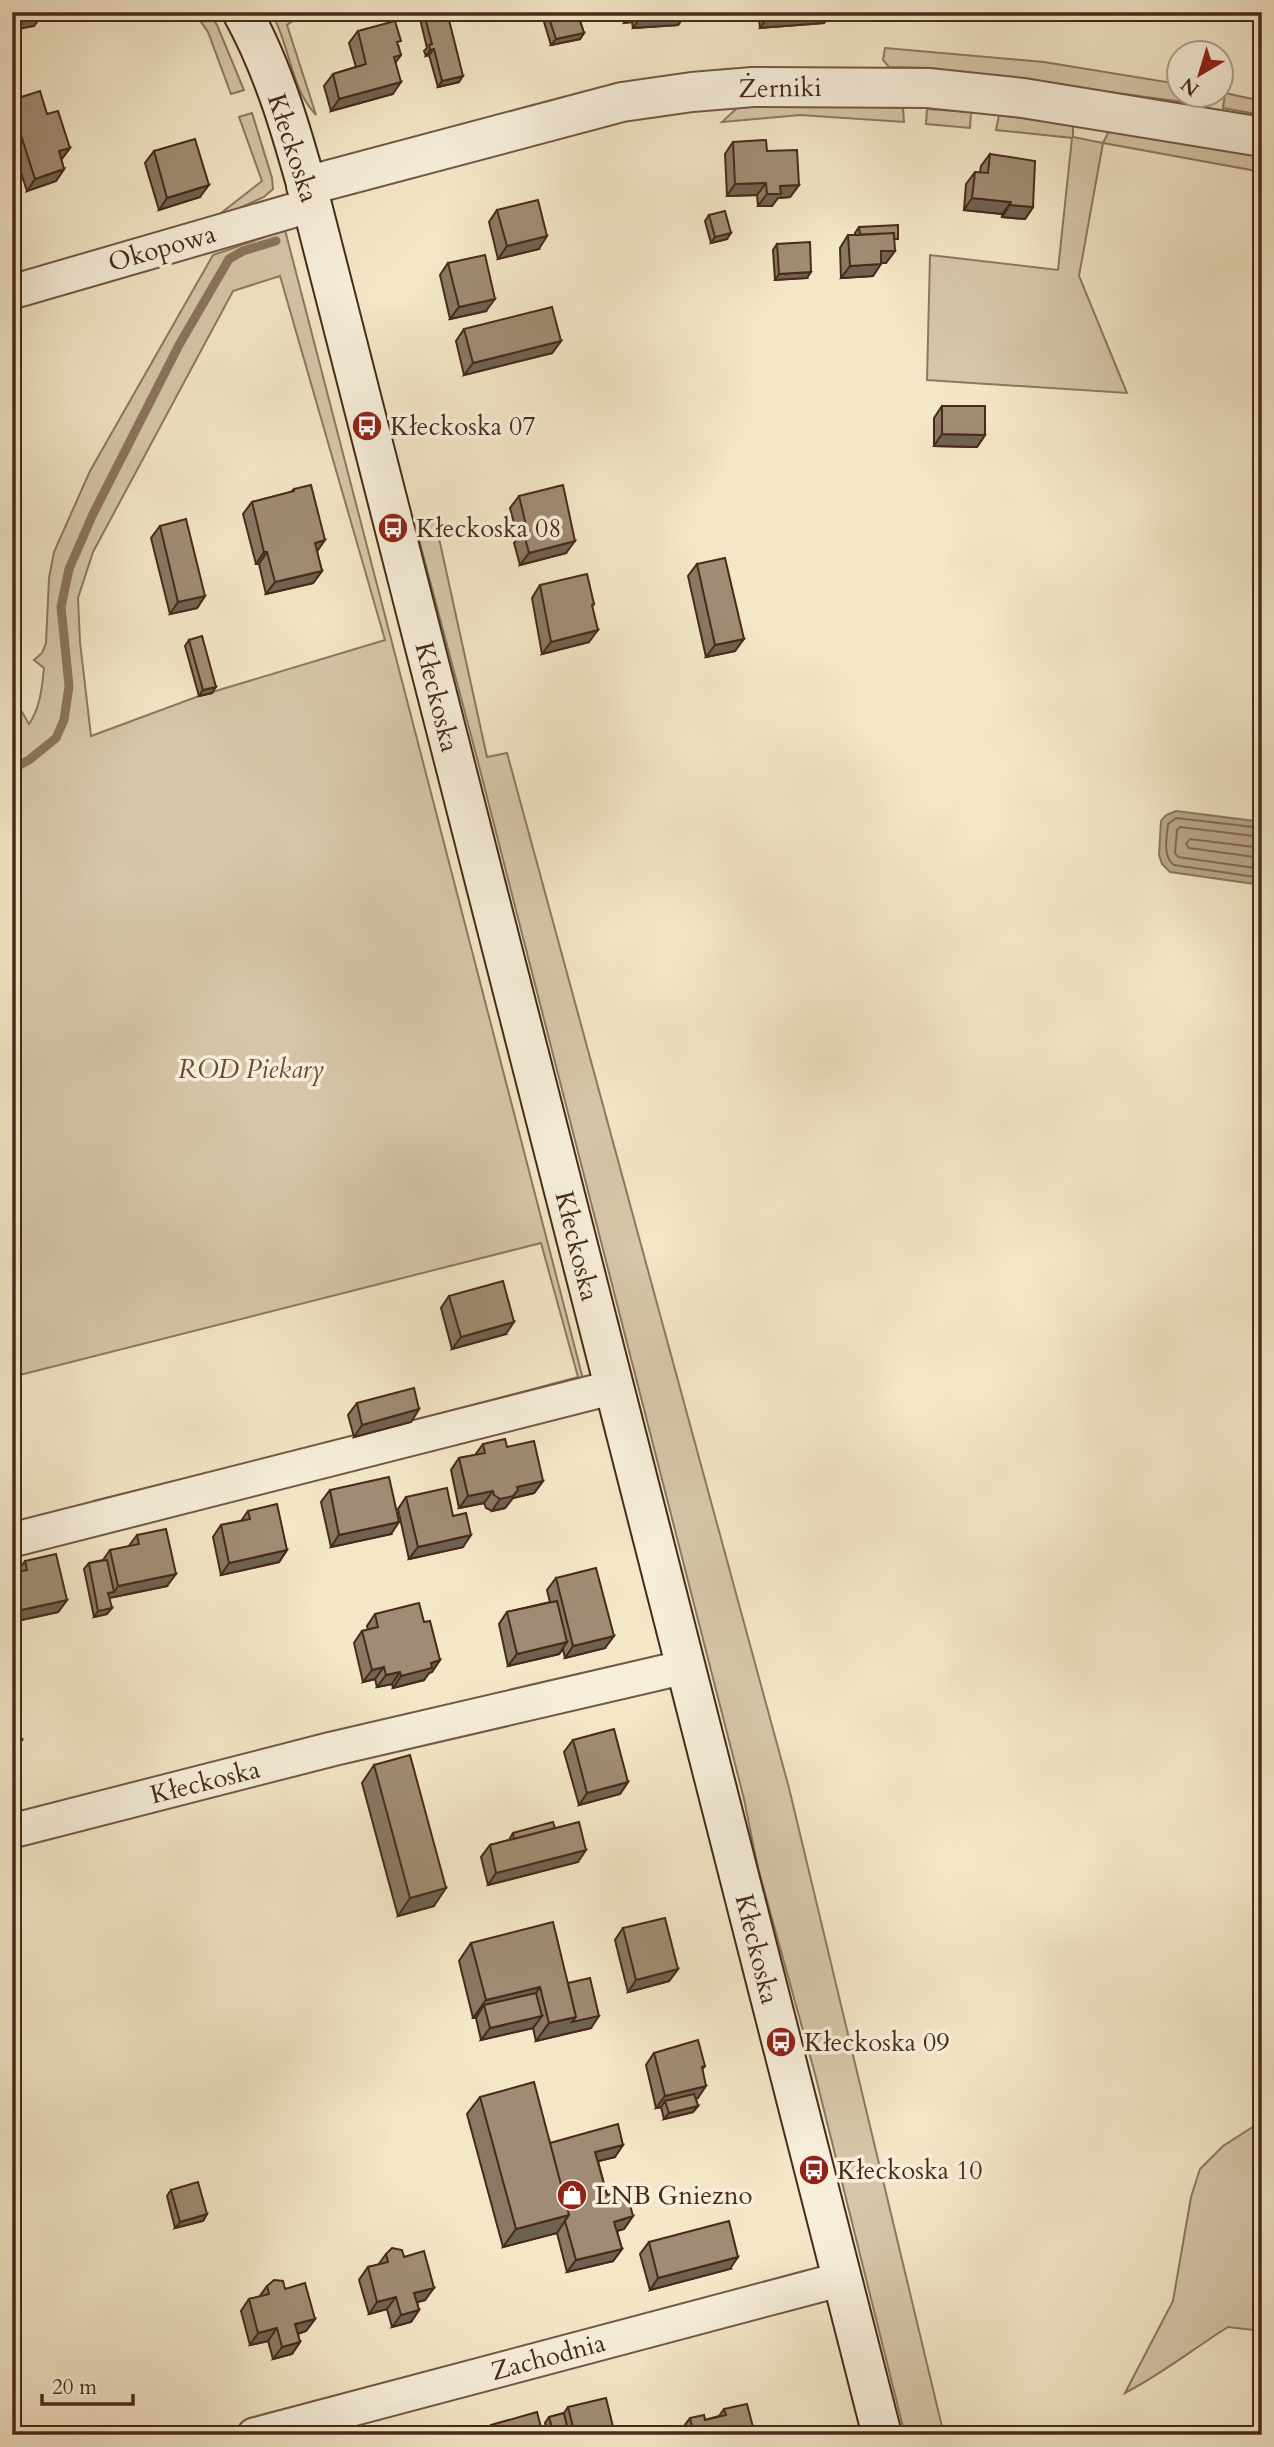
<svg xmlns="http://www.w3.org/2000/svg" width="1274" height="2447" font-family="Cardo,serif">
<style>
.green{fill:#d6c7aa;stroke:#8e7862;stroke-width:2;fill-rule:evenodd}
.water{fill:#b9a78c;stroke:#8b755e;stroke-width:2}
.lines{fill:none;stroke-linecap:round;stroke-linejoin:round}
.shore{stroke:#806853;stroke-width:2}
.stream{stroke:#8b755e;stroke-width:9}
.minor-casing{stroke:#725945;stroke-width:37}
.tertiary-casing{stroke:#725945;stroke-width:42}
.secondary-casing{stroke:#472a1a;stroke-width:42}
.minor{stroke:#f7efdb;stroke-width:33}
.tertiary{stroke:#f7efdb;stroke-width:38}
.secondary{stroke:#f7efdb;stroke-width:38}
.wall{fill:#8a7864;stroke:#472a1a;stroke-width:2}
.shaded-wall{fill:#706251;stroke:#472a1a;stroke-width:2}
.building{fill:#a08c74;stroke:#472a1a;stroke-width:2}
.labels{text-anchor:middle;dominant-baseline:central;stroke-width:7;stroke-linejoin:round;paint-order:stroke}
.street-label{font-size:26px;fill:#472a1a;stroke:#f7efdb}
.poi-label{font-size:26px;fill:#472a1a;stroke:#f7efdb;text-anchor:start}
.park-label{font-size:26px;font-style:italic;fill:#644937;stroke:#f7efdb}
</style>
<rect width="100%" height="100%" fill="#f3e7c7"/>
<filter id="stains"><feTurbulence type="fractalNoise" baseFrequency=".00286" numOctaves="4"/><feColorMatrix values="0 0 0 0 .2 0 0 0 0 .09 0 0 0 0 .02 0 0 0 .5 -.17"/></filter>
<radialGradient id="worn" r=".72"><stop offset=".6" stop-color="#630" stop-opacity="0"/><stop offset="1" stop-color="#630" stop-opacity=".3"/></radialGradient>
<path class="green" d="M194,12h14l9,13 27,65 -13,4 -23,-62z
M271,12h34l-18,13 29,90c-26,-27 -26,-71 -45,-103z
M885,48l159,14 135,22 1,10 19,1 -1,9 -268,-36 -41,-1 -6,-7z
M1225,93l37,8v14l-39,-7z
M780,103l123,5 1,14 -104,-7 -78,7 15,-14z
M927,109l44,3 -1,16 -44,-4z
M252,113l20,65 1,11 -9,8 -52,23 50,-39 -23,-64z
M999,115l74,10v12l30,6 6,-12 153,25v16l-159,-29 -24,133 48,117 -200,-13 3,-125 128,15 14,-132 -76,-8z
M285,230l299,1153 -398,101 -93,17 261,-64 224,-60 -37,-134 -529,134v-682l17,29c11,-16 13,-36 15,-56l-10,-8 8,-7 4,-10 3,-65 5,-26 36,-81 123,-216zM280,276l105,364 -186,56 -108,40 -11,-94 -2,-44 15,-46 140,-261z
M435,520l52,237 20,-4 282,1035 155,647h-39l-90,-361 -57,-206 -14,-69 -266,-1037 -62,-234 5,-6z
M1262,2121v210l-34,-4c-35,22 -66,47 -103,66l48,-92 18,-104 9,-28 23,-23z"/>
<path class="water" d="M1176,811l86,11v63l-92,-13 -8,-8 -3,-9 2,-34 5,-6z"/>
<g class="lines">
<path class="shore" d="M1262,828l-86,-10 -8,6c-1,13 -6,32 6,41l88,13
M1262,837l-82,-10 -3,3 -2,23 3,4 84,12
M1262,848l-72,-9 -4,5 3,4 73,10"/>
<path class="stream" d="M12,769l17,-9 27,-22 8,-18 5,-34 -8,-79 8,-38 24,-55 86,-169 50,-86 14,-8 33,-10"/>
<g class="minor-casing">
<path id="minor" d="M12,292l300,-87
M12,1540l602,-153
M12,1831l320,-82 353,-82
M254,2435l588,-156"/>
</g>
<g class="tertiary-casing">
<path id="tertiary" d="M306,186l316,-84 70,-10 61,-5 175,1 95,10 239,39"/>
</g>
<g class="secondary-casing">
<path id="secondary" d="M242,12c33,59 52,128 70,193l570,2230"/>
</g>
<use href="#minor" class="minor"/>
<use href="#tertiary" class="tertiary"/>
<use href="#secondary" class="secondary"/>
</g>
<path class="wall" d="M541,12h36l7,21 -4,6 -29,6z
M623,12h64l-9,13 -45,3 -1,-6 -8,1z
M758,12h74l-8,11 -64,5z
M425,17l34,65 -21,5 -9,-32 -3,1 -2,-5 3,-3 -6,-25z
M358,31l40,14 3,10 -5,7 -3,32 -62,17 -7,-25 9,-12 23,-7 -7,-24z
M12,100l35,14 23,34 -9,12 3,9 -8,12 -29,10 -15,-46z
M733,142l34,9 32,34 -9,12 -12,1 -6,8h-14l-1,-11 -30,1 -2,-42z
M154,151l46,46 -41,13 -14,-47z
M990,154l43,53 -8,12 -23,-2v-3l-38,-4 2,-26 9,-12 5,1 1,-7z
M497,210l42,39 -41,10 -9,-37z
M709,215l18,24 -16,4 -6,-22z
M859,227l35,17 -8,19h-5l-8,13 -32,2 -1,-30 8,-13h7v-2z
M777,244l30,34 -32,2 -2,-30z
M448,263l38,48 -36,8 -10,-44z
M464,329l97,12 -9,12 -88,22 -8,-34z
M942,406l43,29 -8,12 -43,-1v-28z
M294,489l23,63 5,19 -9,12 -47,11 -7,-30h-3l-13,-50 9,-12 39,-10z
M519,496l47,57 -46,12 -6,-22 4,-5 -8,-30z
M160,526l45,70 -8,12 -27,6 -19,-76z
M697,564l38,87 -29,6 -18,-81z
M540,585l54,19 -2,3 -3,35 -47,12 -10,-56z
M189,640l23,53 -13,3 -14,-50z
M449,1296l57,38 -54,15 -11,-41z
M357,1403l62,6 -8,13 -57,15 -6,-22z
M483,1444l24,3 36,34 -9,12 -21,5 -8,10 -13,3 -6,-3 -2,-5 -25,5 -8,-38 8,-12 16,-3z
M330,1490l61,44 -60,13 -10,-45z
M406,1497l47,19 10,31 -54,12 -11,-50z
M248,1511l39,39 -8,12 -58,13 -8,-38 8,-12 20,-4z
M137,1535l30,51 -58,12 -2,16 -13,3 -10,-48 5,-6 14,-3 7,-10 18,-3z
M25,1561l42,39 -9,12 -46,10v-49l5,-1z
M556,1578l49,70 -40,10 -2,-9 -4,5 -51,12 -9,-42 8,-12 43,-10 -3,-12z
M375,1614l49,8 16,38 -8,12 -3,1 -5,7 -31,8 -1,-4 -15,3 -2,-8 -12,3 -9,-39 8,-12 6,-1 -1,-4z
M573,1740l55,42 -8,12 -41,11 -15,-53z
M374,1765l60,141 -36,10 -36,-133z
M555,1828l23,34 -90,23 -7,-28 9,-12 19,-5 4,-7z
M623,1928l55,41 -9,12 -41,11 -13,-52z
M471,1943l97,40 23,45 -55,13 -3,-13 -52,12 -5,-22h-3l-14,-57z
M654,2053l51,13 -3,4 -4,28 -2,1 2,7 -5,6 -29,7 -3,-12 -5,1 -10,-43z
M480,2097l70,46 65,14 -17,4 9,34 26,21 -9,13 -7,2 5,18 -9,12 -46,11 -10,-39 -54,14 -36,-133z
M171,2190l36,24 -4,7 -28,7 -8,-32z
M649,2242l81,27 -80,21 -10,-36z
M386,2254l18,3 21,43 -8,2 2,8 -8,12 -19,5 -5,-18 -18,5 -10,-34 9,-13 10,-2z
M267,2286l18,3 30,30 -9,12 -8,3 2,8 -8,12 -19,5 -5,-18 -18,4 -9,-34 8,-12 10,-2z
M568,2407l47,28h-67l-3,-12 4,-6 15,-4z
M724,2409l29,18 -4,6v2h-67l-1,-5 9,-12 15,2 14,-4z
M491,2425l52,10h-59z"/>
<path class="shaded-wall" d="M632,12h7l-7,10 -8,1z
M681,12h6l-9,13 -45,3 8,-12z
M819,12h13l-8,11 -64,5 8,-12z
M43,14l-9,12 -22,4v-11z
M584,33l-4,6 -29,6 5,-6z
M434,49l-5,6 -3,1 4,-6z
M463,76l-4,6 -21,5 4,-6z
M401,82l-8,12 -62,17 8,-12z
M70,148l-9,12 -2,-9z
M64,169l-8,12 -29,10 8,-12z
M766,183l-9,12 -30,1 8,-12z
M209,185l-9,12 -41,13 8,-12z
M799,185l-9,12 -12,1 -6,8h-14l9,-12 13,-8z
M972,198l39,4 -9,12 -38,-4z
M1010,205l23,2 -8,12 -23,-2z
M731,233l-4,6 -16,4 4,-6z
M547,236l-8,13 -41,10 9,-13z
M881,251h14l-9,12h-13z
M881,264l-8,12 -32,2 9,-12z
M811,272l-4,6 -32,2 4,-6z
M495,299l-9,12 -36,8 9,-12z
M561,341l-9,12 -88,22 9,-12z
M942,434l43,1 -8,12 -43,-1z
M325,540l-9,13 -1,-10z
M575,541l-9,12 -46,12 9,-12z
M264,552h3l-8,12h-3z
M322,571l-9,12 -47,11 9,-12z
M205,596l-8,12 -27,6 8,-12z
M598,630l-9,12 -47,12 9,-12z
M744,639l-9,12 -29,6 9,-12z
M216,687l-4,6 -13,3 4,-6z
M514,1322l-8,12 -54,15 9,-12z
M419,1409l-8,13 -57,15 8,-12z
M543,1481l-9,12 -21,5 -8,10 -13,3 8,-12 17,-12z
M493,1491l-9,12 -25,5 9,-12z
M399,1522l-8,12 -60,13 8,-12z
M471,1535l-8,12 -54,12 9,-12z
M287,1550l-8,12 -58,13 8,-12z
M176,1574l-9,12 -63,13 4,-6 6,-1 4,-6z
M67,1600l-9,12 -46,10v-10z
M112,1608l-5,6 -13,3 4,-6z
M614,1636l-9,12 -40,10 8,-12z
M567,1642l-8,12 -51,12 9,-12z
M440,1660l-8,12 -3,1 -5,7 -31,8 8,-12 30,-13z
M384,1667l-9,12 -12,3 9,-12z
M400,1672l-8,12 -15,3 9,-12z
M22,1740l-8,12 5,-1 -7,9v-13l5,-6z
M628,1782l-8,12 -41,11 8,-12z
M586,1850l-8,12 -90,23 8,-12z
M446,1888l-12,18 -36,10 12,-18z
M678,1969l-9,12 -41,11 8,-12z
M540,1987l-12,18h-44l-8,13h-3l13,-18z
M542,2016l-9,12 -52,12 9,-12z
M599,2016l-8,12 -55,13 13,-18 27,-6z
M706,2086l-8,12 -31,8 -2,-5 -4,6 -5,1 9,-12z
M698,2106l-5,6 -29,7 5,-6z
M623,2145l-8,12 -28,7 8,-12z
M207,2214l-4,7 -28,7 5,-6z
M569,2215l-12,18 -54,14 13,-18z
M633,2216l-9,13 -18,5 8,-12z
M622,2249l-9,12 -46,11 9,-12z
M738,2257l-8,12 -80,21 8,-12z
M434,2288l-9,12 -19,5 8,-12z
M396,2297l-9,12 -18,5 8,-12z
M419,2310l-8,12 -19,5 9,-12z
M315,2319l-9,12 -19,6 8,-13z
M277,2328l-9,13 -18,4 8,-12z
M300,2342l-8,12 -19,5 9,-12z
M753,2427l-6,8h-26z"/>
<path class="building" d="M12,12h30l1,2 -31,5z
M447,12l16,64 -21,5 -8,-32 -4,1 -1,-5 3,-1 -7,-27z
M547,12h30l7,21 -28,6z
M641,12h45v1l-45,3z
M768,12h51l-51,4z
M395,21l6,20 -4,1 4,13 -7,2 7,25 -62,17 -6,-25 33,-10 -8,-33z
M40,91l7,23 11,-3 12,37 -11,3 5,18 -29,10 -23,-72v-7z
M195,139l14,46 -42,13 -13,-47z
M766,140l1,11 30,-1 2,35 -19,1 1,8h-14l-1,-11 -31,1 -2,-42z
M990,154l45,7 -2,46 -23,-2 1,-3 -39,-4 3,-26 13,1z
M538,200l9,36 -40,10 -10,-36z
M725,211l6,22 -16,4 -6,-22z
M898,225v14h-4v-6l-34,2 -1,-8z
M894,233l1,18h-14v13l-31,2 -2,-31z
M810,242l1,30 -32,2 -2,-30z
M485,255l10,44 -36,8 -11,-44z
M552,307l9,34 -88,22 -9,-34z
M942,406h43v29l-43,-1z
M311,485l14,55 -10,3 7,28 -47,11 -8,-30h-3l-12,-50 42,-11v-2z
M563,485l12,56 -46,12 -6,-23 4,-1 -8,-33z
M186,519l19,77 -27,6 -18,-76z
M725,558l19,81 -29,6 -18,-81z
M587,574l7,30 -2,1 6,25 -47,12 -11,-57z
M202,636l14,51 -13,3 -14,-50z
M503,1281l11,41 -53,15 -12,-41z
M414,1388l5,21 -57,16 -5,-22z
M505,1439l2,8 27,-6 9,40 -26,6 1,3 -5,6 -13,3 -6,-4 -1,-4 -25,5 -9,-38 26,-5 -2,-9z
M389,1477l10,45 -60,13 -9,-45z
M447,1488l6,28 13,-3 5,22 -53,12 -12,-50z
M277,1504l10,46 -58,13 -8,-38 29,-6 -2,-8z
M166,1529l10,45 -58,12 -8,-36 29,-6 -2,-9z
M56,1554l11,46 -55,12v-39l15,-3 -2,-9z
M107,1560l7,32 -6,1 4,15 -14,3 -9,-48z
M596,1568l18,68 -41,10 -17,-68z
M557,1601l10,41 -50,12 -10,-42z
M419,1603l5,19 6,-1 10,39 -9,3 1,5 -31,8 -1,-4 -14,3 -2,-8 -12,3 -10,-39 16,-4 -3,-13z
M12,1715h2l8,25 -5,1 2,10 -7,1z
M614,1729l14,53 -41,11 -14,-53z
M410,1755l36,133 -36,10 -36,-133z
M553,1822l2,6 -41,11 -1,-6z
M579,1822l7,28 -90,23 -6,-28z
M665,1918l13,51 -42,11 -13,-52z
M553,1922l23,95 -27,6 -9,-36 -54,13 -15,-57z
M590,1978l9,38 -27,6 4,-5 -8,-34z
M536,1993l6,23 -52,12 -6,-23z
M698,2040l7,26 -3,1 4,19 -41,10 -11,-43z
M534,2082l35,133 -53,14 -36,-132z
M694,2094l4,12 -29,7 -4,-12z
M618,2124l5,21 -28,7 12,43 19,-5 7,26 -19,6 8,27 -46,11 -11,-39 4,-6 -19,-72z
M198,2182l9,32 -27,8 -9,-32z
M729,2221l9,36 -80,21 -9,-36z
M392,2248l10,2 2,7 20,-6 10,37 -20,5 5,17 -18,5 -5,-18 -19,5 -9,-35 20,-5 -2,-8z
M274,2280l9,1 2,8 20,-6 10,36 -20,5 5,18 -18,5 -5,-19 -19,5 -9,-34 20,-5 -2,-8z
M606,2398l9,37h-40l-7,-28z
M747,2404l6,23 -32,8h-27l-4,-17 14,-3 1,5 21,-5 -2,-6z
M537,2412l6,23h-49l-3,-10z
M564,2413l5,22h-15l-5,-18z
M454,2426l2,9h-38z"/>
<defs>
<g id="bus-disc" transform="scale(1.575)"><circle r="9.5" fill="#8f2418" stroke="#f7efdb"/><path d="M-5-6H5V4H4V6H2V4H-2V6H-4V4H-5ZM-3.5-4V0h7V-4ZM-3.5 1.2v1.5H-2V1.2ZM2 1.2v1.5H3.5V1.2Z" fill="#fff"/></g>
<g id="shop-disc" transform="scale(1.575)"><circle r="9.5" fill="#8f2418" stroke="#f7efdb"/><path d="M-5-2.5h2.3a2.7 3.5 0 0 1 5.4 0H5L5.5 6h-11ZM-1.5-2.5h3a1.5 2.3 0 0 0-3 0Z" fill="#fff"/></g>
</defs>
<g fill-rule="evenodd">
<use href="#bus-disc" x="367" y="426"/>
<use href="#bus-disc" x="393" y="528"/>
<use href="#bus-disc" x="781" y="2042"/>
<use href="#bus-disc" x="814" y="2170"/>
<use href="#shop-disc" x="572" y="2195"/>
</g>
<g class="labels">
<g class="street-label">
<text transform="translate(780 88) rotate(-1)">Żerniki</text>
<text transform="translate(293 148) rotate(72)">Kłeckoska</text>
<text transform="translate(162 248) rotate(-16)">Okopowa</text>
<text transform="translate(437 697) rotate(76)">Kłeckoska</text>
<text transform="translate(577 1246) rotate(76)">Kłeckoska</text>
<text transform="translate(205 1782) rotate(-14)">Kłeckoska</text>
<text transform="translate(757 1949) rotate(76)">Kłeckoska</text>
<text transform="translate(548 2357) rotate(-15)">Zachodnia</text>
</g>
<g class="poi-label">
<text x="390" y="426">Kłeckoska 07</text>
<text x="416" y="528">Kłeckoska 08</text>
<text x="804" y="2042">Kłeckoska 09</text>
<text x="837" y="2170">Kłeckoska 10</text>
<text x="595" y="2195">LNB Gniezno</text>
</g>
<g class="park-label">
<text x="251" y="1069">ROD Piekary</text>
</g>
</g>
<rect width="1274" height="2447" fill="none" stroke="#f3e7c7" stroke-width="42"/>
<rect x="14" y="14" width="1246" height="2419" fill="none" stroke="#472a1a" stroke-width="3.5"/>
<rect x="21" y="21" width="1232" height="2405" fill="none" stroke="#472a1a" stroke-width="2"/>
<g transform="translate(1200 74) rotate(218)"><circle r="33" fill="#f7efdb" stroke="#b1a08e" stroke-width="2"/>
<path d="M0-5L12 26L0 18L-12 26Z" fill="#8f2418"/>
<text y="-10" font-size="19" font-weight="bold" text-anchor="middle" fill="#472a1a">N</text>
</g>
<path d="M42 2394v10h91v-10" fill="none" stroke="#472a1a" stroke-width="3.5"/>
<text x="52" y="2394" font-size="21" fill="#472a1a" stroke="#f7efdb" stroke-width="5" paint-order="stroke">20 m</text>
<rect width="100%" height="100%" filter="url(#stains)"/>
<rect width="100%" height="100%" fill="url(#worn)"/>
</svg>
